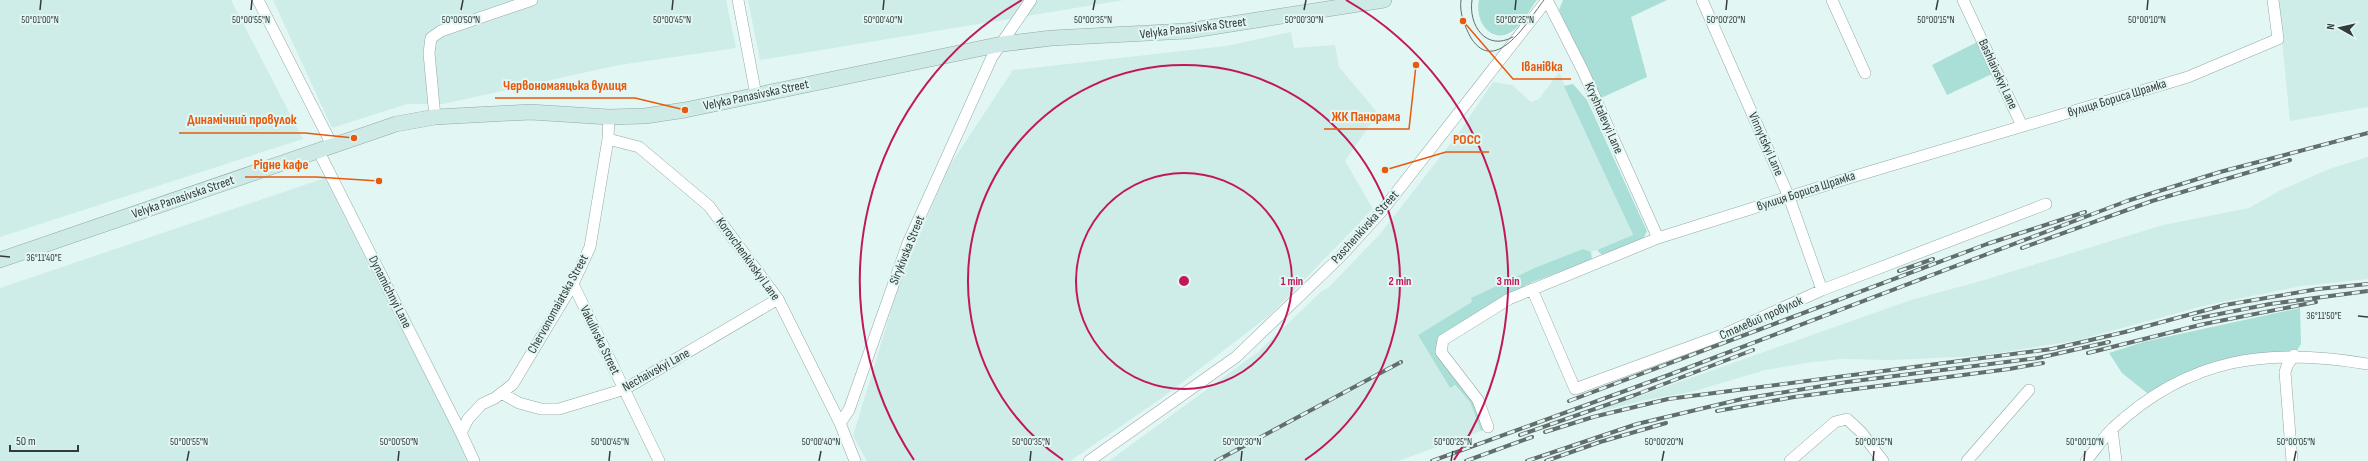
<svg xmlns="http://www.w3.org/2000/svg" width="2368" height="461" font-family="'Sofia Sans Condensed',sans-serif">
<style>
.built{fill:#ceece8}
.green{fill:#a9dfd7}
.lines{fill:none;stroke-linecap:round;stroke-linejoin:round}
.street-casing{stroke:#94a8a4;stroke-width:12}
.secondary-casing{stroke:#94a8a4;stroke-width:16}
.street{stroke:#fff;stroke-width:11}
.secondary{stroke:#cdeae6;stroke-width:15}
.tram{stroke:#626d6c;stroke-width:1}
.rail-casing{stroke:#626d6c;stroke-width:4}
.rail{stroke:#e2f7f4;stroke-width:2.5;stroke-dasharray:8;stroke-linecap:butt}
.ticks{fill:none;stroke:#343c3b;stroke-width:1.5}
.ring{fill:none;stroke:#c2185b;stroke-width:2}
.labels{text-anchor:middle;dominant-baseline:central;stroke-width:4;stroke-linejoin:round;paint-order:stroke}
.street-label{font-size:13px;fill:#343c3b;stroke:#e2f7f4}
.ticks-label{font-size:10px;text-anchor:middle;fill:#343c3b;stroke:#e2f7f4;stroke-width:4;stroke-linejoin:round;paint-order:stroke}
.centre{fill:#c2185b;stroke:#e2f7f4;stroke-width:2}
.ring-label{font-size:12px;text-anchor:middle;font-weight:bold;fill:#c2185b;stroke:#e2f7f4;stroke-width:4;stroke-linejoin:round;paint-order:stroke}
.leader{fill:none;stroke:#e8590c;stroke-width:1.5}
.callout-dot{fill:#e8590c;stroke:#e2f7f4;stroke-width:1.5}
.callout-label{font-size:14px;text-anchor:middle;font-weight:bold;fill:#e8590c;stroke:#e2f7f4;stroke-width:4;stroke-linejoin:round;paint-order:stroke}
</style>
<rect width="100%" height="100%" fill="#e2f7f4"/>
<path class="built" d="M0,0h231l72,139 -303,98z
M273,0h453l10,48 -117,17 -176,39h-36l-75,24z
M748,0h376l-364,60z
M2278,0h90v107l-78,14z
M1291,32l3,16 41,-3 4,22 39,46 -33,48 28,48 -102,105 -109,84 -92,63h-203l-14,-25 46,-152 49,-116 65,-98 213,-24z
M1559,72l74,164 -42,16 -8,-3 -111,53 -54,33 32,53 4,-3 16,17 11,29 -83,30h-289l149,-109 64,-61 6,-3 52,-54 78,-100 35,-52 19,3 19,17 8,-3z
M2368,157v122l-67,7 -94,19 -133,36 -96,15 -87,4 -49,-1 -30,3 -47,8 -70,21 -55,10 -37,10 -1,-4 32,-9 277,-98 70,-19 182,-56 86,-17 30,-17 50,-22z
M325,178l144,283h-469v-173z"/>
<path class="green" d="M1479,0h58c-7,9 -14,23 -23,30 -22,17 -40,-9 -35,-30z
M1563,0h104l-36,17 16,60 -46,21 -42,-88z
M1979,41l15,32 -47,22 -15,-30z
M1573,84l14,16 60,131 -4,8 -40,17 -6,-6 36,-15 -69,-149z
M1583,249l8,3 1,8 -62,23 -90,56 37,62 9,28 -5,2 -11,-29 -15,-17 -5,3 -32,-53 54,-33 -1,-4 66,-31z
M2300,308l1,36 -7,11 -48,4 -94,38 -30,-24 -13,-20 34,-11z"/>
<g class="lines">
<g class="street-casing">
<path id="street" d="M258,0l74,145
M738,0l18,95
M1547,0l36,71 75,167
M1702,0l87,197 33,93
M1832,0l33,73
M1963,0l59,126
M435,117l-6,-64 2,-15 10,-7 91,-31
M608,139l31,8 70,59 69,93 62,124
M318,150l143,283
M573,284l86,177
M1532,289l43,100 150,-55 97,-44 224,-86
M501,393l18,10 22,6h18l66,-20 153,-90
M1488,427l-10,-27 -37,-48 2,-12 66,-41 149,-61 194,-61 336,-100 90,-38 -5,-39
M2112,429l4,32
M474,461l-13,-28 7,-14 14,-15 13,-6 18,-14 60,-100 17,-37 18,-108 1,-22
M855,461l-15,-38 9,-13 59,-167 84,-186 39,-57
M1089,461l147,-104 104,-100 41,-45 166,-212
M1790,461l45,-39 12,-3 14,13 22,29
M1967,461l62,-71
M2086,461c9,-11 17,-23 27,-33 76,-71 156,-81 255,-64
M2292,461l-7,-89 2,-6 7,-11"/>
</g>
<g class="secondary-casing">
<path id="secondary" d="M0,260l396,-136 39,-7 95,-5 79,5 36,-1 40,-6 317,-66 50,-6 135,-7 197,-31"/>
</g>
<use href="#street" class="street"/>
<use href="#secondary" class="secondary"/>
<path class="tram" d="M1461,0c-2,13 4,27 10,38 25,39 58,-19 73,-38
M1472,0c-4,25 14,52 41,37"/>
<g class="rail-casing">
<path id="rail" d="M2022,248l130,-47 138,-41
M1899,271l34,-12
M2194,319l76,-15 98,-13
M2088,353l116,-29 112,-22
M1569,401l418,-157 98,-32
M1717,411l77,-14 215,-28 34,-6
M1545,432l48,-15 75,-18 384,-50 73,-17 100,-27 93,-16 50,-5
M1520,435l115,-40 118,-45
M1216,461l185,-99
M1432,461l234,-85 461,-175 93,-29 148,-39
M1466,461l66,-24
M1527,461l110,-37 105,-25 105,-17 191,-24 71,-16
M1546,461l54,-19 66,-19"/>
</g>
<use href="#rail" class="rail"/>
</g>
<path class="ticks" d="M40,10l1,-10M251,10l1,-10M461,10l2,-10M672,10l1,-10M883,10l1,-10M1093,10l2,-10M1304,10l2,-10M1515,10l1,-10M1726,10l1,-10M1936,10l2,-10M2147,10l1,-10M0,256l10,1M2358,316l10,1M187,461l2,-10M398,461l1,-10M609,461l1,-10M819,461l2,-10M1030,461l1,-10M1241,461l1,-10M1451,461l2,-10M1662,461l2,-10M1873,461l1,-10M2084,461l1,-10M2294,461l2,-10"/>
<g class="ring">
<circle cx="1184" cy="281" r="108"/>
<path d="M1063 460A216 216 0 1 1 1305 460"/>
<path d="M914 460A324 324 0 0 1 1022 0M1346 0A324 324 0 0 1 1454 460"/>
</g>
<g class="labels">
<g class="street-label">
<text transform="translate(1193 28) rotate(-7)">Velyka Panasivska Street</text>
<text transform="translate(1998 74) rotate(65)">Bashlaivskyi Lane</text>
<text transform="translate(756 95) rotate(-12)">Velyka Panasivska Street</text>
<text transform="translate(2117 98) rotate(-17)">вулиця Бориса Шрамка</text>
<text transform="translate(1604 118) rotate(66)">Kryshtalevyi Lane</text>
<text transform="translate(1766 144) rotate(66)">Vinnytskyi Lane</text>
<text transform="translate(1806 191) rotate(-18)">вулиця Бориса Шрамка</text>
<text transform="translate(183 197) rotate(-19)">Velyka Panasivska Street</text>
<text transform="translate(1365 227) rotate(-48)">Paschenkivska Street</text>
<text transform="translate(907 250) rotate(-68)">Sirykivska Street</text>
<text transform="translate(748 259) rotate(54)">Korovchenkivskyi Lane</text>
<text transform="translate(390 292) rotate(63)">Dynamichnyi Lane</text>
<text transform="translate(558 304) rotate(-61)">Chervonomaiatska Street</text>
<text transform="translate(1761 318) rotate(-24)">Сталевий провулок</text>
<text transform="translate(600 340) rotate(64)">Vakulivska Street</text>
<text transform="translate(656 370) rotate(-29)">Nechaivskyi Lane</text>
</g>
</g>
<g class="ticks-label">
<text x="40" y="23">50°01'00"N</text>
<text x="251" y="23">50°00'55"N</text>
<text x="461" y="23">50°00'50"N</text>
<text x="672" y="23">50°00'45"N</text>
<text x="883" y="23">50°00'40"N</text>
<text x="1093" y="23">50°00'35"N</text>
<text x="1304" y="23">50°00'30"N</text>
<text x="1515" y="23">50°00'25"N</text>
<text x="1726" y="23">50°00'20"N</text>
<text x="1936" y="23">50°00'15"N</text>
<text x="2147" y="23">50°00'10"N</text>
<text x="44" y="261">36°11'40"E</text>
<text x="2324" y="319">36°11'50"E</text>
<text x="189" y="445">50°00'55"N</text>
<text x="399" y="445">50°00'50"N</text>
<text x="610" y="445">50°00'45"N</text>
<text x="821" y="445">50°00'40"N</text>
<text x="1031" y="445">50°00'35"N</text>
<text x="1242" y="445">50°00'30"N</text>
<text x="1453" y="445">50°00'25"N</text>
<text x="1664" y="445">50°00'20"N</text>
<text x="1874" y="445">50°00'15"N</text>
<text x="2085" y="445">50°00'10"N</text>
<text x="2296" y="445">50°00'05"N</text>
</g>
<circle cx="1184" cy="281" r="6" class="centre"/>
<g class="ring-label">
<text x="1292" y="285">1 min</text>
<text x="1400" y="285">2 min</text>
<text x="1508" y="285">3 min</text>
</g>
<path class="leader" d="M1463 21L1513 79H1571M685 110L635 98H495M1416 65L1409 129H1324M354 138L305 133H179M1385 170L1446 152H1489M379 181L316 177H245"/>
<g class="callout-dot">
<circle cx="1463" cy="21" r="4"/>
<circle cx="685" cy="110" r="4"/>
<circle cx="1416" cy="65" r="4"/>
<circle cx="354" cy="138" r="4"/>
<circle cx="1385" cy="170" r="4"/>
<circle cx="379" cy="181" r="4"/>
</g>
<g class="callout-label">
<text x="1542" y="71">Іванівка</text>
<text x="565" y="90">Червономаяцька вулиця</text>
<text x="1366" y="121">ЖК Панорама</text>
<text x="242" y="124">Динамічний провулок</text>
<text x="1467" y="144">РОСС</text>
<text x="281" y="169">Рідне кафе</text>
</g>
<g transform="translate(2340 28) rotate(278)" stroke="#e2f7f4" stroke-width="3" paint-order="stroke">
<path d="M0-3L7 15L0 10L-7 15Z" fill="#343c3b"/>
<text y="-6" font-size="11" font-weight="bold" text-anchor="middle" fill="#343c3b">N</text>
</g>
<path d="M10 445v6h68v-6" fill="none" stroke="#343c3b" stroke-width="2"/>
<text x="16" y="445" font-size="12" fill="#343c3b" stroke="#e2f7f4" stroke-width="3" paint-order="stroke">50 m</text>
</svg>
